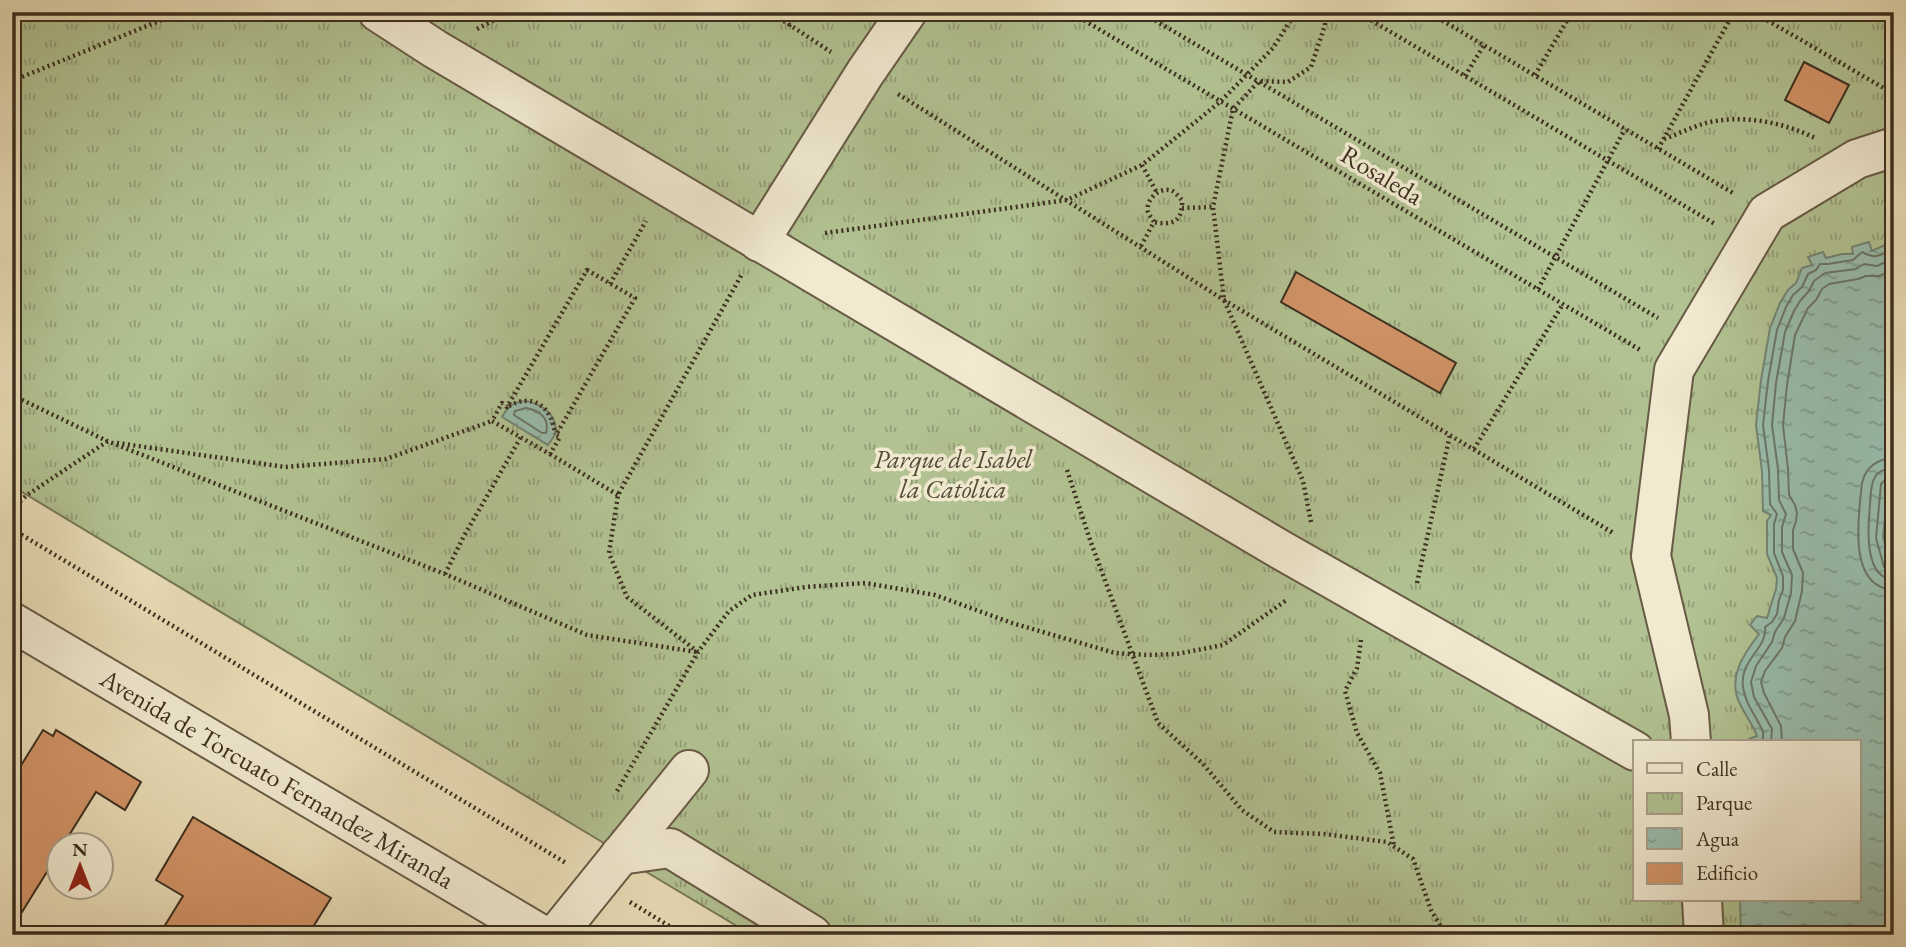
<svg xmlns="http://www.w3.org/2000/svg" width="1906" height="947" font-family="'EB Garamond',serif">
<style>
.park{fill:url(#park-tufts);stroke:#767859;stroke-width:2;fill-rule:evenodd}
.water{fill:url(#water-ripples);stroke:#738473;stroke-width:2}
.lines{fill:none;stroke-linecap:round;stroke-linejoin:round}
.shore{stroke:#6a7666;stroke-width:2}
.building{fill:#d29468;stroke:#3b2f20;stroke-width:2}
.minor-casing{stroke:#675b46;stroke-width:42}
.path{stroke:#3b2f20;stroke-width:4.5;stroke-dasharray:2 3.5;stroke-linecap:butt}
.minor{stroke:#f1ead1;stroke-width:38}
.labels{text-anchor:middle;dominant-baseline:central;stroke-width:7;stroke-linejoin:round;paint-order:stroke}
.street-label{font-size:26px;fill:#3b2f20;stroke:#f1ead1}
.park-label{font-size:26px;font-style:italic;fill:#534c37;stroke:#f1ead1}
</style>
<defs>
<pattern id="park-tufts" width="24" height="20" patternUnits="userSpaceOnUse" patternTransform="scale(1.75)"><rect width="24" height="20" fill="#b2c292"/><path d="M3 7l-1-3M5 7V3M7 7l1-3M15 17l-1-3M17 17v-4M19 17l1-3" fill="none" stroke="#929e77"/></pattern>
<pattern id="water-ripples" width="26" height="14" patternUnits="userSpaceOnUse" patternTransform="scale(1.75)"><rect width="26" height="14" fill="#98bcab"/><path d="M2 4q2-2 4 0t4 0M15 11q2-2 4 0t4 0" fill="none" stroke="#7d998b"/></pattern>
</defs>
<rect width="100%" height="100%" fill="#eadeb8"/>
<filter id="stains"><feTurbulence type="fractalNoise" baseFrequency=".00286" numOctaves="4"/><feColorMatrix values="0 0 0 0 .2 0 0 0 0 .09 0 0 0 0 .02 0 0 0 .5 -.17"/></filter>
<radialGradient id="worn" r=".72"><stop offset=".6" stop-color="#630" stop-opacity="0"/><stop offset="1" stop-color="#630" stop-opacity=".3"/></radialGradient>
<path class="park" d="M12,12h1882v923h-1142l-119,-71 -31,-22 -590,-356zM1635,742h224v158h-224z"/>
<path class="water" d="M1894,241v243l-6,2 -5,51 11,38v360h-153l-1,-35h119v-158h-110v-3l8,-3c-4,-11 -11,-20 -16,-30 -15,-27 2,-51 18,-72l-9,-9 7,-9 10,2 9,-29 1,-11 -10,-24v-33l4,-6 -8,-4 -1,-40 -6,-46 5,-45 9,-52 10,-25 8,-13 8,-7 6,-15 10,-3 -4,-8 15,-5 3,6 16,-4h11l-1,-7 17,-5 3,9z
M526,401c15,3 33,14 29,33 -1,4 -5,7 -7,11l-46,-28c6,-11 11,-15 24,-16z"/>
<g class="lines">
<path class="shore" d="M526,408c13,2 24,10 20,25h-4l-28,-18 1,-4z
M1894,458c-17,1 -28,8 -32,25 -3,30 -16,105 32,107
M1894,469c-8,0 -15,1 -19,8 -5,8 -4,19 -5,27 -2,22 -7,74 24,76
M1894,478l-8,1 -5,5 -5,54 8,29 4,3 6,1
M1760,742l3,-4v-6c-6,-15 -18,-28 -20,-45 -4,-27 25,-39 22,-60l7,-5 5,-8 2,-14 4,-10v-14l-9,-23v-29l3,-10 -7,-10 -1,-34 -6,-45 5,-44 9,-51 9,-23 7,-12 9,-8 6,-13 8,-4 4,-6h8l25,-4 9,-8c15,8 17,3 32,-3
M1771,742l1,-13 -18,-32 -3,-15 5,-16 16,-24 3,-10 9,-14 7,-25 1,-18 -10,-23v-25l4,-13 -7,-14 -1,-31 -6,-44 4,-42 9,-51 9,-21 6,-10 9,-10 5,-10 11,-8 31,-4 8,-5 13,2 17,-8
M1782,742l-1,-16 -17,-33 -3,-11 4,-11 17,-23 3,-11 10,-16 7,-30 1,-18 -10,-24v-19l3,-9 1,-8 -2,-8 -6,-10 -1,-26 -5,-44 4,-40 8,-50 13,-27 8,-8 6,-11 7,-5 29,-5 8,-3h13l15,-6"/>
</g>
<path class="building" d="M1804,62l45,23 -20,38 -44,-23z
M1296,272l160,91 -16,30 -159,-91z
M43,730l10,6 3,-6 85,52 -16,28 -29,-18 -33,53h-3v6l-48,77v-148z
M193,817l138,81 -23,37h-149l24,-39 -27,-16z"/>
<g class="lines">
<g class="minor-casing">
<g id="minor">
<path d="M378,12l57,37 846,501 354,201"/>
<path d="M759,242l106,-169 42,-61"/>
<path id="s1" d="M12,622l530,313"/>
<path d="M1691,742l-2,-27 -38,-159 23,-186 93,-157 90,-54 37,-12"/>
<path d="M620,855l50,-7 142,87"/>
<path d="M1702,900l2,35"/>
<path d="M556,935l133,-165"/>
</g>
</g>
<path class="path" d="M770,12l61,40
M1070,12l572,339
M1141,12l517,306
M1357,12l358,212
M1428,12l305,181
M1753,12l141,82
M789,26l9,-14
M477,29l33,-17
M1535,75l37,-63
M1465,76l19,-31
M12,81l147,-60 35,-9
M898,94l326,206 391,234
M1664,139c14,-5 28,-12 42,-16 35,-9 77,-1 109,15
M1658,149l76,-137
M1142,165l15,28
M1182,208l31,-1
M825,233l242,-33 75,-35 78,-63 53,-54 23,-36
M1141,246l13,-24c-2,-4 -5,-7 -6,-10 -3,-11 10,-24 21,-22 5,0 10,7 13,10 1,21 -9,26 -28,22
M587,270l48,28 -79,137 4,2 -10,17 -58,-33 10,-18 5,4z
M610,284l36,-63
M1538,289l87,-160
M12,395l95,46 338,133 142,61 110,17
M509,406c25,-14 43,2 46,28
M117,443l168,24 101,-8 106,-38
M1474,449l89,-145
M550,454l68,41
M1067,470l23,70 68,183 45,41 39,46 32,22 50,2 63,8 26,17 18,51 15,25
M12,509l15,-14 81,-54
M1311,522l-8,-41 -79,-181 -11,-93 20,-98 26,-28 29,1 23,-15 14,-42v-13
M12,529l554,334
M445,574l19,-38 57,-99
M1417,583l33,-148
M1361,640l-4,28 -12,23 12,42 23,40 14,73
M698,652l-71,-55 -18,-44 9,-58 124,-221
M617,791l81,-139 31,-41 23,-16 54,-8 59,-4 70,12 77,28 103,30 33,2 29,-1 46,-9 65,-46
M630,902l54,33"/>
<use href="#minor" class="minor"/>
</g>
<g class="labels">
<g class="street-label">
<text transform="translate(1382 175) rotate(31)">Rosaleda</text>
<text stroke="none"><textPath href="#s1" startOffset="308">Avenida de Torcuato Fernandez Miranda</textPath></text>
</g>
<g class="park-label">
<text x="953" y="459">Parque de Isabel<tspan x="953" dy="30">la Católica</tspan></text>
</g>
</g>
<rect width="1906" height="947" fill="none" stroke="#eadeb8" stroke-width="42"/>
<rect x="14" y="14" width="1878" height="919" fill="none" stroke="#3b2f20" stroke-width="3.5"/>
<rect x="21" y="21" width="1864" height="905" fill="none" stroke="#3b2f20" stroke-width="2"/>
<rect x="1633" y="740" width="228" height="161" fill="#f1ead1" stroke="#a89f8a" stroke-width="2"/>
<rect x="1647" y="763" width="35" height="10" fill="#f1ead1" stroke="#a89f8a" stroke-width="2"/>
<text x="1696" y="776" font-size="21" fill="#3b2f20">Calle</text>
<rect x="1647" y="793" width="35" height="21" fill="url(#park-tufts)" stroke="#a89f8a" stroke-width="2"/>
<text x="1696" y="810" font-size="21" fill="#3b2f20">Parque</text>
<rect x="1647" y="828" width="35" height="21" fill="url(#water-ripples)" stroke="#a89f8a" stroke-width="2"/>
<text x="1696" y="846" font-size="21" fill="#3b2f20">Agua</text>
<rect x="1647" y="863" width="35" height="21" fill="#d29468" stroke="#a89f8a" stroke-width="2"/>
<text x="1696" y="880" font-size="21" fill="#3b2f20">Edificio</text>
<g transform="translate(80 866)"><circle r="33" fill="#f1ead1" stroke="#a89f8a" stroke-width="2"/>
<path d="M0-5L12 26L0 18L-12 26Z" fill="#8f2418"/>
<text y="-10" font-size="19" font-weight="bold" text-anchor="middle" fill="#3b2f20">N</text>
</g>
<rect width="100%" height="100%" filter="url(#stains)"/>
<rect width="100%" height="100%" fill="url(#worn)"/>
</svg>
